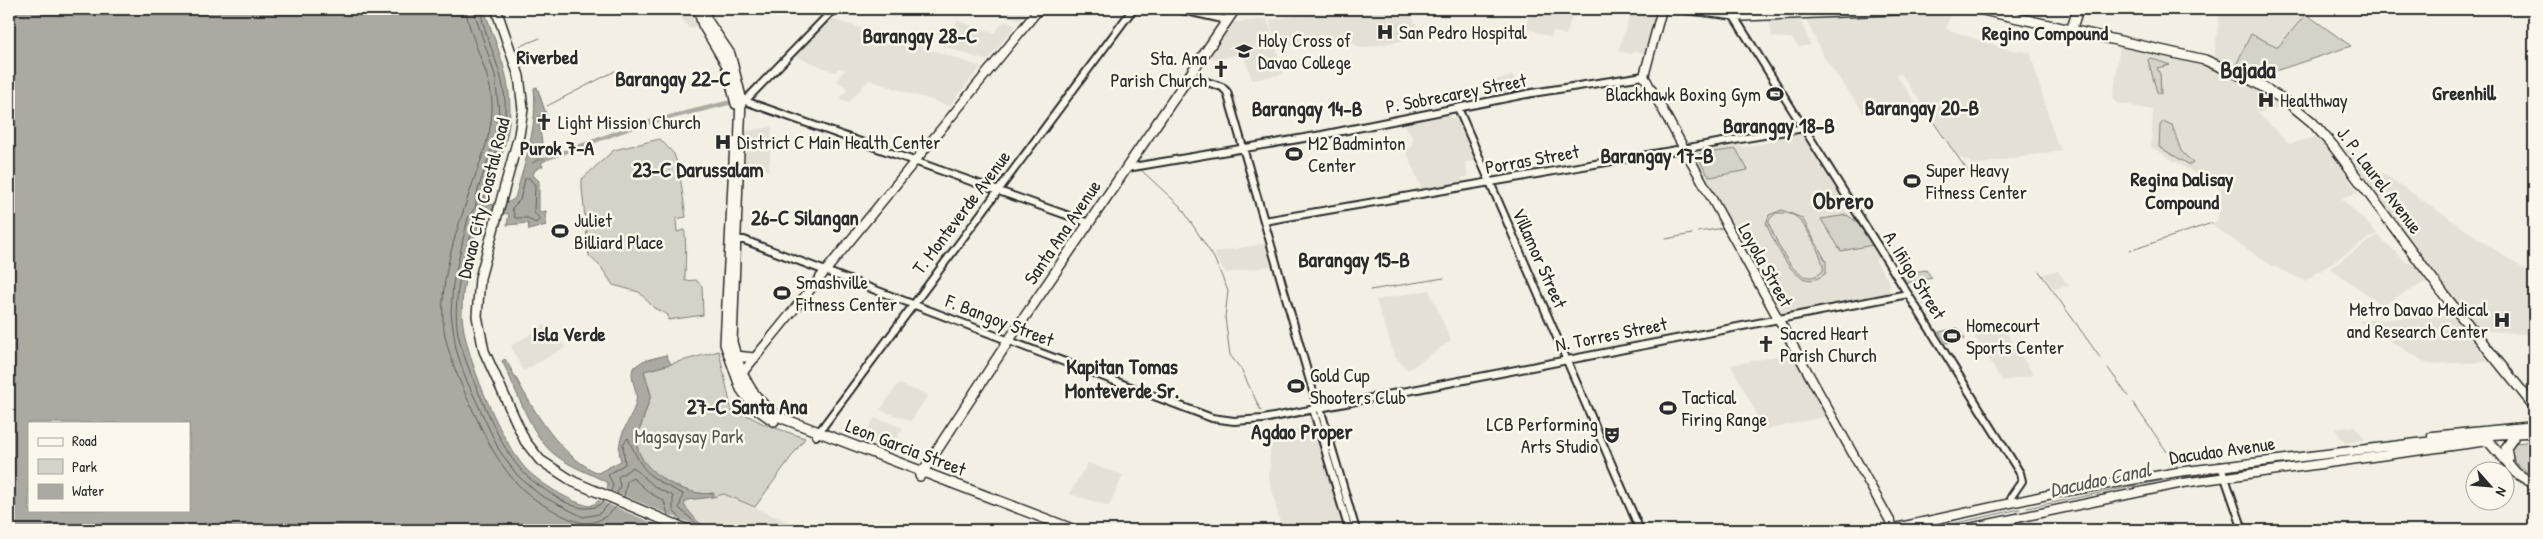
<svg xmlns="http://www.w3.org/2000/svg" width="2543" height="539" font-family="'Patrick Hand',sans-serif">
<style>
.built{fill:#e4e0d6}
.green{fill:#d5d2c9;stroke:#807e7a;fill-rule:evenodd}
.water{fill:#aca9a2;stroke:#787772;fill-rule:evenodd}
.pier{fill:#f3efe4}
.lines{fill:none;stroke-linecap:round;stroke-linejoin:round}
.shore{stroke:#5f5d5b;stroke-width:1}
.stream{stroke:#787772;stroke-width:1}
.canal{stroke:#aca9a2;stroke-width:4.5}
.tertiary-casing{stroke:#2b2b2b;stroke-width:10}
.secondary-casing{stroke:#2b2b2b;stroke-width:11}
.primary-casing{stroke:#2b2b2b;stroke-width:12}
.tertiary{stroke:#fbf7ec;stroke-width:6}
.secondary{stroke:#fbf7ec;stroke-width:8}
.primary{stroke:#fbf7ec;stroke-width:9}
.labels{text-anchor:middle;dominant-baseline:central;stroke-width:5;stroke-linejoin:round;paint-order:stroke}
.poi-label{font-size:19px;fill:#2b2b2b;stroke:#fbf7ec;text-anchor:start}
.street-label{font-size:19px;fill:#2b2b2b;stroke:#fbf7ec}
.park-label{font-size:19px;fill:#565552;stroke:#fbf7ec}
.neighbourhood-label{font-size:20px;font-weight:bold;fill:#2b2b2b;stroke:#fbf7ec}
.water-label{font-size:20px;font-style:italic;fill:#585755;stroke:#fbf7ec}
.quarter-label{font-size:21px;font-weight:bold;fill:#2b2b2b;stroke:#fbf7ec}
.district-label{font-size:24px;font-weight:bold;fill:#2b2b2b;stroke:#fbf7ec}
</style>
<rect width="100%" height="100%" fill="#f3efe4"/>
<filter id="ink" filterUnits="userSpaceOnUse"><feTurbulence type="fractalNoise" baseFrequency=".02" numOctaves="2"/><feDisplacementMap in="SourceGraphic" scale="10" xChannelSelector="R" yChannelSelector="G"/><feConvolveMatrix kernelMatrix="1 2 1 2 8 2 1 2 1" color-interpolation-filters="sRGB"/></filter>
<g filter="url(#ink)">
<path class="built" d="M686,9h10l2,16 -9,4 -12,-18z
M984,9h45l-9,11z
M1343,9h65l15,28 -61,11 -7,-3 -4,-8 -73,11 -9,-28z
M1531,9h43l-8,26 -13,-4 -2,6 -26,-9z
M1632,9l25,6 -12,38 -11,-2 -2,3 -14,-3z
M2220,9h78l8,5 -28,33 -27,-12 -16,32 -21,-8z
M1951,12l-5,17 63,21 21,2 26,90 6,8 -87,15 -17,-9 -57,-82 -5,1 23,32 -53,9 -43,-60 -17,-37z
M830,18l78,27 -2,2 7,3 4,-5 64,22 -32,39 -80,-26 -20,22 -10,-3 9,-10 -12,-9 9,-10 -6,-2 -4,4 -41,-16z
M1799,18l12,27 -12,2 -8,-9 -19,-1 -3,-18z
M1267,19l17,55 -32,6 -9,-26 -24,5 -12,-3 22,-33z
M958,21l36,12 10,-12 12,4 -29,36 -50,-17z
M2120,42l77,19 43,16 47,29 -29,7 31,31 31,-8 38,57 -17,5 36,35 -72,48 -34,-16 -54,-36 -6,-5 7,-4 3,-31 -70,-42 2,-37 -36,-7 -4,-3z
M1513,76l8,16 -18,3 -8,-15z
M1449,113l2,5 7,-1 18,43 -11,2 3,14 -7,2 2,5 -41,7 -17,-41 6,-1 2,-10 -10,-17z
M772,127l-3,44 -25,-8 1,-32z
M1802,133l38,59v7l10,17 7,5 25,38 -7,1 16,25 -3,3 5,7 -112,21 -90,-163 49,-9 2,3 34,-6 -1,-3z
M2340,144l194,132v59l-56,-5z
M2378,235l29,28h9l13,17 -47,25 -52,-37z
M1265,244l6,22 -45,7 -10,-15 -1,-6z
M2058,271l11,15 -15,3 -11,-15z
M1429,290l22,51 -43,29 -13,-13 -19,-57z
M2454,315l35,47 -61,2 -70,-43z
M544,325l22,22 -43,24 -12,-25z
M2004,329l30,46 -32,6 -29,-47z
M1792,353l36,63 -63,14 -34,-65z
M898,384l30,11 -17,26 -31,-11z
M875,418l28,10 -17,26 -28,-11z
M1309,426l2,7 7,-2 28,99h-64l-13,-51 2,-45z
M2355,426l10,14 -20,3 -10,-14z
M1088,463l35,12 -14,31 -40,-12z
M723,494l84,36h-94l-15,-8 -14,-16 3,-6z"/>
<path class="green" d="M2306,14l45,32 -94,31 -22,-10 16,-33 27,13z
M2150,58l20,7 -13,3 3,6 1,20 -4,-2 -9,-32z
M2163,121l9,4 9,26 12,12 -3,2 -31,-18 1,-21z
M660,139l14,15 5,15 7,48 -10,2 1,13 7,-2c3,6 1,42 1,51l11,-1 6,6 1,29 -35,5v-5l-14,-7 -15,-16 -26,-7 -12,-18 -12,-11 -7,-67v-10l32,-29z
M1736,149l12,21 -37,7 -3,-2 -11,-18 2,-3z
M1782,210l20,8 24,43v12c-30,26 -50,-30 -60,-49l3,-9zM1776,213c7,0 14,0 19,3 10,6 31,46 28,55 -26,24 -46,-30 -54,-47v-4z
M1847,215l9,6 17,24 -32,6 -20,-32z
M1926,270l6,8 -26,5 -5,-9z
M1958,328l7,11 -19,4 -7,-11z
M719,351l13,61 5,-2 27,14 41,14 -50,69 -31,-13 -11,3v-4c-25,5 -73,-20 -76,-48h-2v-7h2l14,-43 -7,-24z
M2534,441v36l-19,-14 -5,-12 6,-8z"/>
<path class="water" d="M9,9h475c16,47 35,84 21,135 -5,19 -17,39 -18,59 7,4 22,1 28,-5 10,-36 23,-72 19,-110l3,-1 9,27 -8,3 6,39 -12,7 15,-6 1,2 -7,4 2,3 -8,4 -2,5 6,6v31l7,-1v14l-17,5 -1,-7 -21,2 2,-11 -21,-2 -9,10c-7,30 -18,61 -17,93 1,37 38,125 63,153 13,14 46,35 65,38 8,-3 18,-14 18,-23 -18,-10 -38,-16 -54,-29 -24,-19 -37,-65 -52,-93l3,-2c25,42 46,92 93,114l23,-12c-7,-24 9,-37 15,-59 3,-11 -7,-22 -3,-34l10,-7 23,-6 5,9 -27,7 7,24 -14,43 -2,1v5h2c3,29 51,54 77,49l-1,4 -26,3 -3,5 14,17 15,8h-704zM29,423h160v87h-160z"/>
<path class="pier" d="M605,488l102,42h-38l-73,-31z"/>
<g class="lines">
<path class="shore" d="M466,9c4,35 28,66 26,102 -1,28 -14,55 -22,80 -15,45 -34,96 -25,145 6,28 19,55 31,81 17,36 35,70 71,90 28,16 46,26 70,-1
M473,9l22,66 4,38 -5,28 -18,55v10l-8,12 -15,66 -2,29 5,36 9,28 34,73 18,25 23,20 43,22 16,-3 11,-11
M480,9c6,36 28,68 25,106 -2,21 -11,41 -17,61 -3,9 -3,28 -6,33 -16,32 -31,89 -24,125 6,26 18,53 29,77 13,29 27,59 54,76 17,12 46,32 63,14
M529,178l6,7 -1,28 7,6 -6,4 -7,-5h-13l-3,-10 8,-8 5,-21z
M611,492l2,-8 -5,-9 17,-11 -2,-20 5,-6c16,36 19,38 55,56l-4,14 24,22
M617,494l3,-8 -2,-9 15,-10 22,20 18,9v14l10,12
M624,497l3,-16 6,-3 17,15 14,8 4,14"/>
<path class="stream" d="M520,46l20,-8
M547,106l68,-35
M1927,113l47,67
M1140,169l41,38 33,51 14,33 -3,26 5,38 11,14 20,42
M1698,232l25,-4
M1666,239l26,-5
M2129,251l83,-28
M2039,271l62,88
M1370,290l74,-12
M2108,368l20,28
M2133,403l46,66
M2289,464l72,-9
M2229,471l53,-6
M2183,477l36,-5
M2027,508l151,-31
M1925,530l95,-21"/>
<path class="canal" d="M548,158l90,-33 94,-23"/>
<g class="tertiary-casing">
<path id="tertiary" d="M1178,9l49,11
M1733,15l287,458 2,8 -11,16 1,6
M1189,76l33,11 5,5 89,310 4,6 36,122
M745,101l344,122
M745,101l89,-92
M1458,108l182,422
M1127,168l195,-33 210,-42 112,-17
M1264,221l540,-93
M737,240h7l468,178 22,3 29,-2 645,-125
M1315,405l-2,4 36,121
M816,436l317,-427
M2221,466l22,64"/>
</g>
<g class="secondary-casing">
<path id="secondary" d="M1662,9l-18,67 251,454
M739,377l300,-368
M2432,436l102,-10
M1886,530l171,-37 121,-21 305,-37
M1960,530l223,-47 305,-42"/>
</g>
<g class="primary-casing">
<path id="primary" d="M496,9l23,67 4,33 -4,26 -39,143 -3,38 7,35 41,90 15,19 34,22 114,48
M698,9l5,16 23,39 10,40
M704,9l3,11 23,34 11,43 -9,245c8,31 20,60 50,76l293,112
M1687,9l56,7 176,-7
M1978,9l227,51 48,21 36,22 23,19 22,25 115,154 85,105
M2072,28l6,-19
M735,142l-10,202 16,45 13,18 20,14
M736,356l18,2
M2483,435l33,38 18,11
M2483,435l51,-3
M2508,459l-2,-11 7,-10
M920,476l89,-136 226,-331"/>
</g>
<use href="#tertiary" class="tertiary"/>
<use href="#secondary" class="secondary"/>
<use href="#primary" class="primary"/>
</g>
</g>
<defs>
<g id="hospital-bare" transform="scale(1.35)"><path d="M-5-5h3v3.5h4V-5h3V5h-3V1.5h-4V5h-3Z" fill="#2b2b2b" stroke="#fbf7ec" stroke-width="2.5" paint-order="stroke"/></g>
<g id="university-bare" transform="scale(1.35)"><path d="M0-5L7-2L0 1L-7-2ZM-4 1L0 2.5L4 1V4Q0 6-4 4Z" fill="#2b2b2b" stroke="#fbf7ec" stroke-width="2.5" paint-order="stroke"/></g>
<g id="church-bare" transform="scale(1.35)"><path d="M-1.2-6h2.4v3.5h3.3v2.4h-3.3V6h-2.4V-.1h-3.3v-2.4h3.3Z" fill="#2b2b2b" stroke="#fbf7ec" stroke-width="2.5" paint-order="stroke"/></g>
<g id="stadium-bare" transform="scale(1.35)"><path d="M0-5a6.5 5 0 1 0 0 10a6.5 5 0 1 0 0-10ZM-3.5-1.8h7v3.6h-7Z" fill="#2b2b2b" stroke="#fbf7ec" stroke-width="2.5" paint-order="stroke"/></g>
<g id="theatre-bare" transform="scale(1.35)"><path d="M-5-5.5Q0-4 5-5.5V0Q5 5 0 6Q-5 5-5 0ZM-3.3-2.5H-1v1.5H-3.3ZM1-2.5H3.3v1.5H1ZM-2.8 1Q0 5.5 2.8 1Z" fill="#2b2b2b" stroke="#fbf7ec" stroke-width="2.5" paint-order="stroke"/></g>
</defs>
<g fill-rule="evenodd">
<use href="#hospital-bare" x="1385" y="32"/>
<use href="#university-bare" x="1244" y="51"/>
<use href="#church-bare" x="1221" y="69"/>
<use href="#stadium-bare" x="1775" y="94"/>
<use href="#hospital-bare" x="2266" y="100"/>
<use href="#church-bare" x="544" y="122"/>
<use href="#hospital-bare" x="723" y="142"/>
<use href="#stadium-bare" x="1294" y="154"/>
<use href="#stadium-bare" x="1912" y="181"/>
<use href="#stadium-bare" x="560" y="231"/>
<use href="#stadium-bare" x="782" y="293"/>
<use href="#hospital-bare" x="2502" y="320"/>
<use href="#stadium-bare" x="1952" y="336"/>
<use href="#church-bare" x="1766" y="344"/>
<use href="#stadium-bare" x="1296" y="386"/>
<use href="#stadium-bare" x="1668" y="408"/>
<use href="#theatre-bare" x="1612" y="435"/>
</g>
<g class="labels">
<g class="poi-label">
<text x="1399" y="32">San Pedro Hospital</text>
<text x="1258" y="40">Holy Cross of<tspan x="1258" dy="22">Davao College</tspan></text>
<text x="1207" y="58" text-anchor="end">Sta. Ana<tspan x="1207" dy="22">Parish Church</tspan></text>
<text x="1761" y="94" text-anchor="end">Blackhawk Boxing Gym</text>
<text x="2280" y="100">Healthway</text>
<text x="558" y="122">Light Mission Church</text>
<text x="737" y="142">District C Main Health Center</text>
<text x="1308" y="143">M2 Badminton<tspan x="1308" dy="22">Center</tspan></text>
<text x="1926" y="170">Super Heavy<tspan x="1926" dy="22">Fitness Center</tspan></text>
<text x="574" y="220">Juliet<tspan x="574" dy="22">Billiard Place</tspan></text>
<text x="796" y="282">Smashville<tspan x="796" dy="22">Fitness Center</tspan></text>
<text x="2488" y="309" text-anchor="end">Metro Davao Medical<tspan x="2488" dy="22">and Research Center</tspan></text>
<text x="1966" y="325">Homecourt<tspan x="1966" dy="22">Sports Center</tspan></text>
<text x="1780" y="333">Sacred Heart<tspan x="1780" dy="22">Parish Church</tspan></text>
<text x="1310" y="375">Gold Cup<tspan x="1310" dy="22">Shooters Club</tspan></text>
<text x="1682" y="397">Tactical<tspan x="1682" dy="22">Firing Range</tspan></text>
<text x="1598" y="424" text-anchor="end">LCB Performing<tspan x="1598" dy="22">Arts Studio</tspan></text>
</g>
<g class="street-label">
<text transform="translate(1456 93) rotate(-11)">P. Sobrecarey Street</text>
<text transform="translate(1532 159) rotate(-10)">Porras Street</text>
<text transform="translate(2380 180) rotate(53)">J. P. Laurel Avenue</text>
<text transform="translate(483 198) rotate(-76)">Davao City Coastal Road</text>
<text transform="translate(961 212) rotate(-53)">T. Monteverde Avenue</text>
<text transform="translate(1062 232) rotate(-56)">Santa Ana Avenue</text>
<text transform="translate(1540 258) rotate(66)">Villamor Street</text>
<text transform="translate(1766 265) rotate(61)">Loyola Street</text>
<text transform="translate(1915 275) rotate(58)">A. Iñigo Street</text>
<text transform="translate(1000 320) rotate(21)">F. Bangoy Street</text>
<text transform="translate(1611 334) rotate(-11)">N. Torres Street</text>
<text transform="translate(906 447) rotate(21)">Leon Garcia Street</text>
<text transform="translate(2222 450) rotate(-8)">Dacudao Avenue</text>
</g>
<g class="park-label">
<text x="689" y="436">Magsaysay Park</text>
</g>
<g class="neighbourhood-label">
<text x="2045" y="32">Regino Compound</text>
<text x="547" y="56">Riverbed</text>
<text x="2464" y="92">Greenhill</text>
<text x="557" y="147">Purok 7-A</text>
<text x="2182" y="178">Regina Dalisay<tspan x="2182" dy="23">Compound</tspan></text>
<text x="569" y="333">Isla Verde</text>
</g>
<g class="water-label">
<text transform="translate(2100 479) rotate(-12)">Dacudao Canal</text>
</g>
<g class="quarter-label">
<text x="920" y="35">Barangay 28-C</text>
<text x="673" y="78">Barangay 22-C</text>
<text x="1922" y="107">Barangay 20-B</text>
<text x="1307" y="108">Barangay 14-B</text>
<text x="1779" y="125">Barangay 18-B</text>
<text x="1657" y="155">Barangay 17-B</text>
<text x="698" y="169">23-C Darussalam</text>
<text x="805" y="217">26-C Silangan</text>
<text x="1354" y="259">Barangay 15-B</text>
<text x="1122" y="366">Kapitan Tomas<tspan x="1122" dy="24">Monteverde Sr.</tspan></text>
<text x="747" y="406">27-C Santa Ana</text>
<text x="1302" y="431">Agdao Proper</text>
</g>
<g class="district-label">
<text x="2248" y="69">Bajada</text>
<text x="1843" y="200">Obrero</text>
</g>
</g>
<rect width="2543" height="539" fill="none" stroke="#fbf7ec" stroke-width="30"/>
<rect x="15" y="15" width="2513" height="509" fill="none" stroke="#2b2b2b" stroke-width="2" filter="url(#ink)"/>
<rect x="28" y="422" width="162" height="90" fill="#fbf7ec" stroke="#a8a59f"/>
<rect x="38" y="438" width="25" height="8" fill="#fbf7ec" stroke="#a8a59f"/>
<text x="72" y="446" font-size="15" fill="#2b2b2b">Road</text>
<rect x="38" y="459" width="25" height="15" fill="#d5d2c9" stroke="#a8a59f"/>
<text x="72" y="472" font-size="15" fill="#2b2b2b">Park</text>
<rect x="38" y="484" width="25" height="15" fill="#aca9a2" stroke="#a8a59f"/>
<text x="72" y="496" font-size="15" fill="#2b2b2b">Water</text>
<g transform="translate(2490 486) rotate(117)"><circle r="24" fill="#fbf7ec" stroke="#a8a59f"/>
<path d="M0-4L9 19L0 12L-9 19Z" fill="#2b2b2b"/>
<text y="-8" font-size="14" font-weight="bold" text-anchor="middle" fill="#2b2b2b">N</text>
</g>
</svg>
